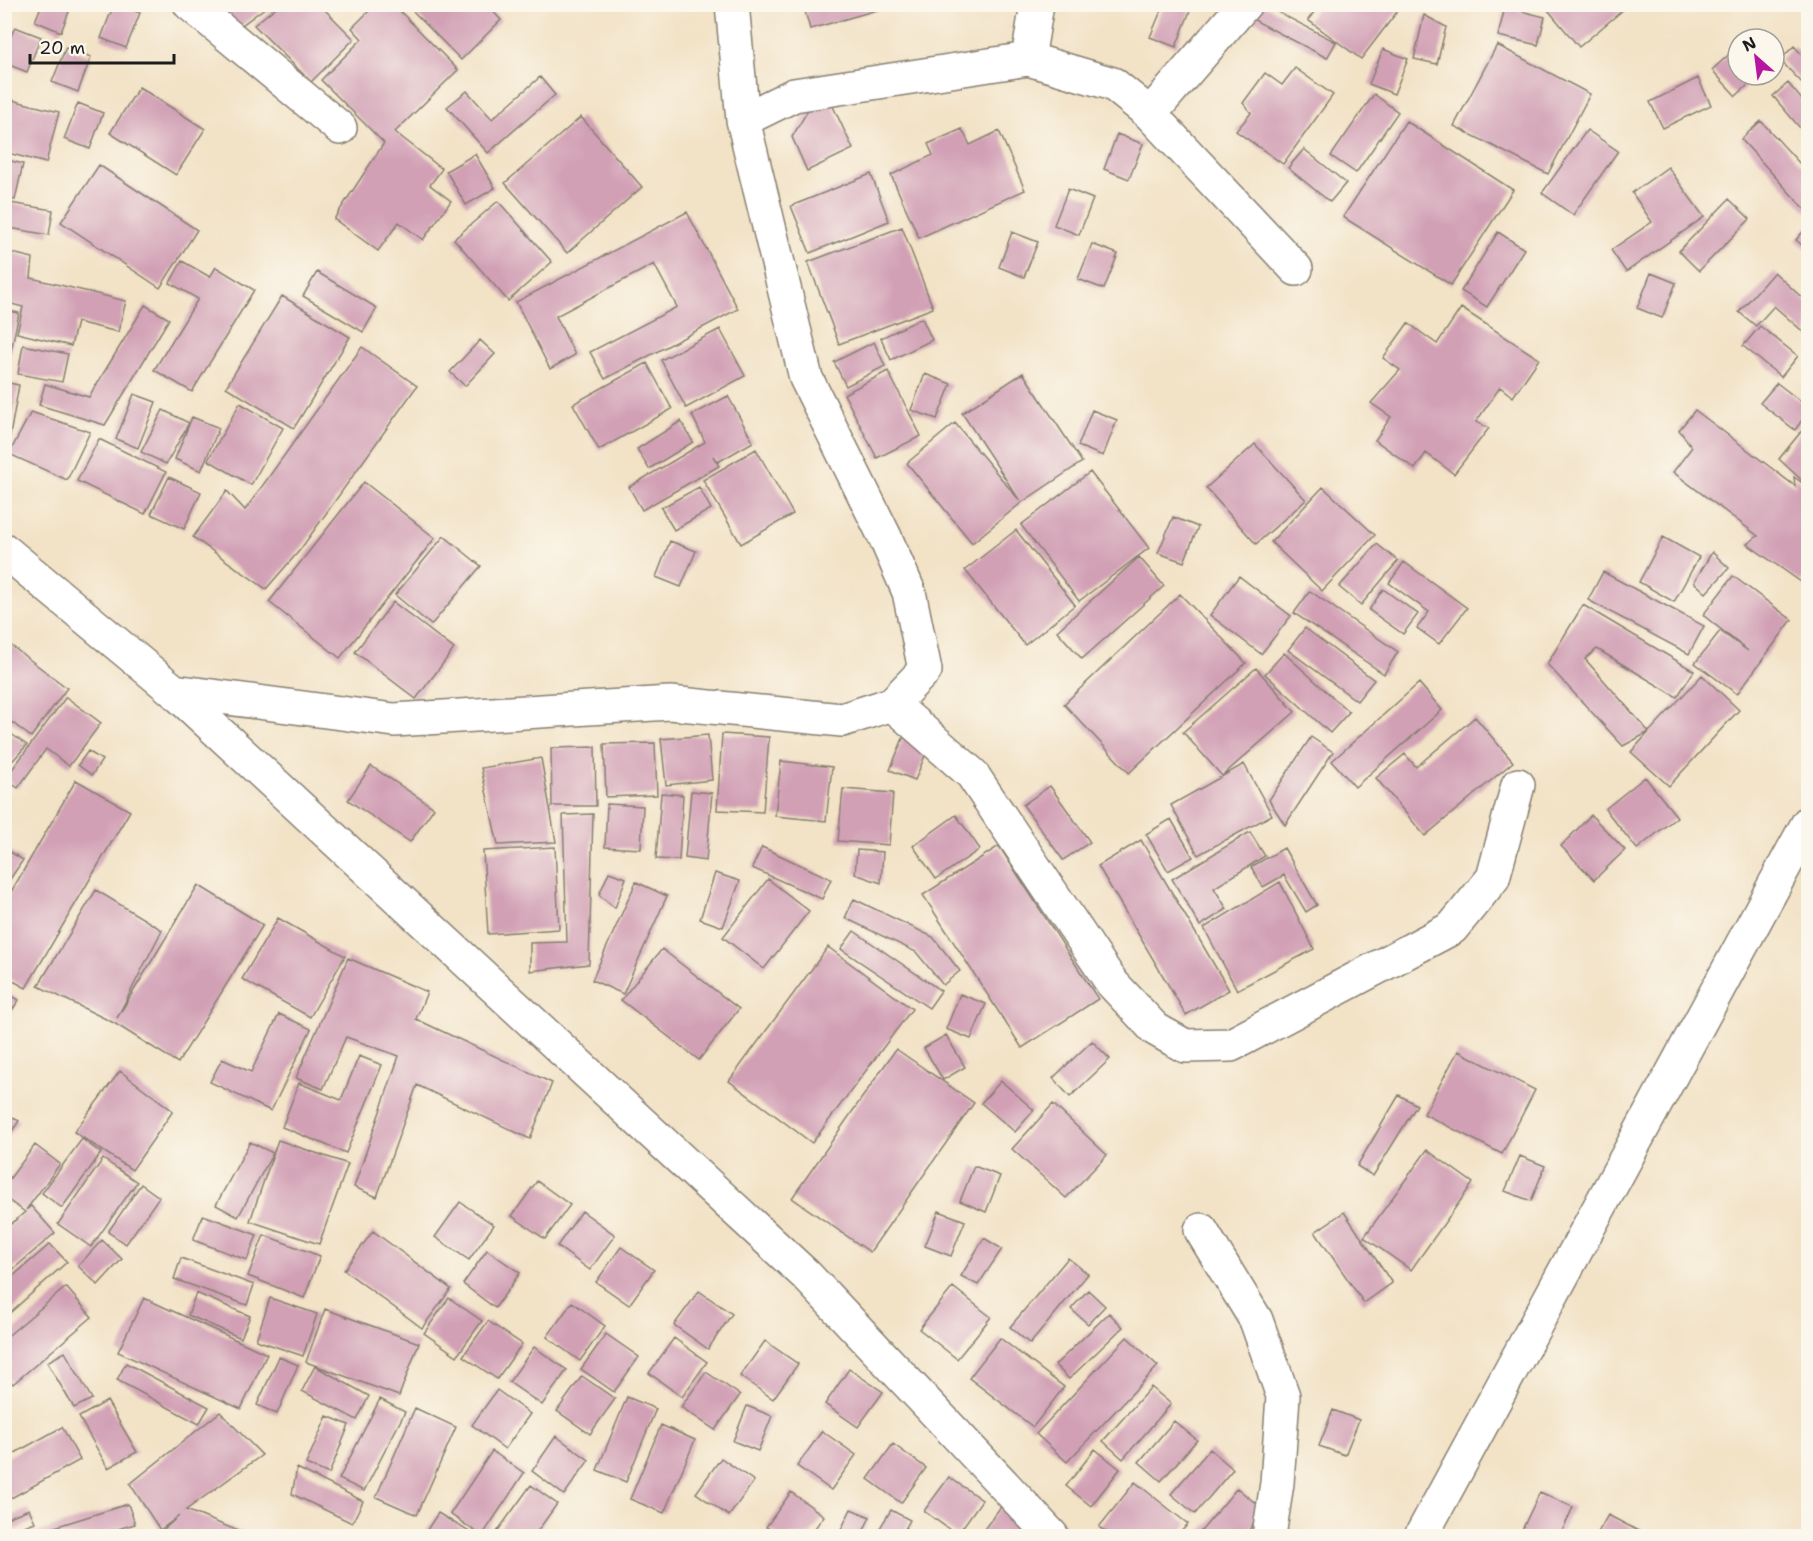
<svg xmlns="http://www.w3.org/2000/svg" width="1813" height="1541" font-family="'Shantell Sans',sans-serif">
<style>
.building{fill:#d1a0b5}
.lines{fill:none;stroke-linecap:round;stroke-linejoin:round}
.minor-casing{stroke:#877f71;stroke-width:36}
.minor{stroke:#fff;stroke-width:33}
</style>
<rect width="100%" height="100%" fill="#fbf7ec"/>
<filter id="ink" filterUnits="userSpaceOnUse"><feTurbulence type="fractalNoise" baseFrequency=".0167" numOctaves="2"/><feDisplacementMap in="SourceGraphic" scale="12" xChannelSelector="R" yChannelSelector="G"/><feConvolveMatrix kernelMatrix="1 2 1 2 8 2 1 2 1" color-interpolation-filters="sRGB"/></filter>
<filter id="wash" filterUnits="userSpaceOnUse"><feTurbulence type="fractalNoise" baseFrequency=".008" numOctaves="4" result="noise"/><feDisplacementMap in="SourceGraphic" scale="24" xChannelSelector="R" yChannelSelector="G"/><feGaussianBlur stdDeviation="1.35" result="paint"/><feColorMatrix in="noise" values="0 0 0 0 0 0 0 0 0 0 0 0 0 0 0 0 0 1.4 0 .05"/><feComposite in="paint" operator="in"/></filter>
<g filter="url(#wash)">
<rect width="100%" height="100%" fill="#f2e2c6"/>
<g id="blocks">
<path class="building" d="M42,4h30l-11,28 -26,-11z
M114,4l26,9 -14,35 -25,-10z
M207,4h63l-40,30z
M280,4h39l35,35 -43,43 -57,-57z
M376,4h17l65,66 -63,62 47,37 -12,16 21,16 -28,39 -24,-18 -21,29 -44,-32 50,-76 -63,-63 41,-41 -10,-11z
M803,4h87l1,2 -81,23z
M1164,4h9l17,7 -14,36 -26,-10z
M1262,4l74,38 -9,16 -73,-38z
M1320,4h83l-42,55 -53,-39z
M1543,4h87l-51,43z
M407,5h80l14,15 -40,40z
M1505,7l40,10 -7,28 -40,-9z
M1424,15l22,12 -9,37 -23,-5z
M15,27l26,10 -14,35 -23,-9v-11z
M1758,29l9,10h-21z
M1497,45l93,49 -42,80 -94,-48z
M1738,46v29h21l-23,21 -24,-26z
M1794,46l14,15v28l-28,-29z
M66,47l25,10 -13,35 -26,-10z
M1383,49l25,10 -14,35 -25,-10z
M1295,68l38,27 -50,69 -47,-33 15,-18 -8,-10 22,-30 17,12z
M540,77l15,18 -67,58 -41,-46 20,-16 25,28z
M1698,78l13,27 -48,23 -13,-26z
M1788,83l20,24v14l-8,7 -27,-32z
M139,87l66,42 -29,46 -66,-42z
M1374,94l24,18 -42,61 -25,-17z
M4,98l55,14 -13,51 -42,-11z
M830,100l23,49 -46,22 -15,-34 16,-27z
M78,103l25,10 -13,36 -26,-10z
M581,117l61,70 -75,66 -62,-70z
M1406,121l107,69 -62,95 -108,-68z
M1761,121l40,44 7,-7v55l-67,-74z
M962,129l8,16 29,-14 26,59 -106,48 -28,-63 42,-20 -5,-11z
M1587,130l31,21 -45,64 -31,-22z
M1117,134l26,10 -14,35 -25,-10z
M1304,149l42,34 -16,19 -42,-34z
M475,154l20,34 -29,17 -20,-34z
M4,159l19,5 -8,36 -11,-2z
M99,165l98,65 -37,58 -99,-66z
M1668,167l36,50 -78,55 -15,-22 41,-28 -20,-29z
M871,174l18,47 -79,32 -19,-47z
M1068,189l25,10 -14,36 -25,-10z
M1729,199l21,20 -51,52 -20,-20z
M498,201l54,61 -44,39 -54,-62z
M4,202l49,8 -4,25 -45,-8z
M687,212l51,97 -133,70 -15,-27 87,-45 -23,-43 -98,52 19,39 -25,14 -34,-67z
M1808,226v24l-12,-10z
M902,227l31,81 -94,36 -31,-82z
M1012,232l26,10 -14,35 -25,-10z
M1498,232l26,17 -37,58 -26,-16z
M1092,244l26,10 -14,35 -26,-10z
M4,251l29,7 -2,20 95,23 -8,31 -41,-10 -6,24 -54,-13 6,-26 -19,-5z
M182,261l28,16 6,-10 38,23 -62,102 -38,-22 44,-71 -28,-16z
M317,272l60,36 -14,24 -60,-36z
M1774,272l34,31v33l-34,-30 -18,20 -17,-14z
M1651,273l25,10 -14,35 -25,-10z
M282,296l68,41 -56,91 -68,-41z
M145,305l24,14 -64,106 -66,-20 6,-21 44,13z
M1461,308l78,51 -26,38 -13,-10 -24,35 13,6 -35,46 -28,-21 -11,16 -40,-29 16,-23 -20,-14 29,-33 -17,-12 25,-35 29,21z
M4,310l15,3 -12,57h-3z
M922,318l10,22 -41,20 -10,-22z
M1760,326l38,30 -17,21 -38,-31z
M720,329l25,47 -59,32 -25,-48z
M480,340l15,14 -30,32 -15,-14z
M874,342l11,24 -39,20 -12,-24z
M23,345l45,9 -6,28 -44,-8z
M362,347l55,39 -117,164 -34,39 -73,-52 34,-46 18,19z
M647,363l25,46 -73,41 -26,-46z
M888,371l33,65 -44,22 -33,-64z
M1023,373l59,89 -61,41 -49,40 -65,-80 48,-40 65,78 -58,-88z
M925,374l26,10 -14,35 -26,-9z
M4,382l15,3 -10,56 -5,-1z
M1777,383l31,24v5l-13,18 -35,-27z
M134,394l22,8 -18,46 -22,-9z
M728,396l25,46 -35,20 -5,-6 6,10 -77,44 -13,-23 76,-45 -13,-27z
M240,403l43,25 -32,57 -43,-25z
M163,410l26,13 -23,41 -25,-12z
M1092,410l25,10 -14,36 -25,-10z
M1695,410l100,76 -1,-9 14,10v84l-7,11 -54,-38 11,-8 -85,-64 19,-25 -13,-17z
M31,412l59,20 -23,48 -58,-26z
M192,417l27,11 -18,43 -26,-12z
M681,421l12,21 -44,27 -12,-20z
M1808,423v63l-29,-27z
M99,439l67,33 -21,42 -68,-33z
M1255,444l51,56 -50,44 -50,-56z
M756,449l37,65 -52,30 -38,-64z
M1090,472l59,76 -70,53 -58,-76z
M169,477l32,15 -17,37 -33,-15z
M364,482l71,56 -95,120 -71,-56z
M699,487l12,22 -37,21 -13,-22z
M1323,487l52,48 -53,56 -51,-49z
M1173,517l25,10 -14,35 -26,-9z
M1016,530l59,75 -50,40 -60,-75z
M444,536l37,30 -50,59 -36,-30z
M1663,537l36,20 -25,45 -35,-20z
M670,541l26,10 -15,36 -25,-10z
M1377,544l21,17 -37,44 -22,-18z
M1712,552l17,16 -23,25 -12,-11z
M1139,557l25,29 -82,73 -25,-28z
M1404,562l63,46 -28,36 -22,-16 12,-16 -40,-29z
M1603,572l101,54 -15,28 -101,-54z
M1239,576l52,40 -30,38 -51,-39z
M1733,576l59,44 -55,74 -42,-31 25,-32 28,20 -45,-36z
M1383,589l35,25 -15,20 -34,-24z
M1310,591l88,61 -14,22 -90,-61z
M1180,594l66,69 -117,110 -65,-69z
M393,602l61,47 -38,50 -61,-47z
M1583,605l111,66 -17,26 -80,-48 -12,10 64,73 53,-57 37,35 -70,76 -38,-34 18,-20 -26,14 -76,-82z
M1305,628l69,52 -17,21 -69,-51z
M5,641l62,47 -36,49 -26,-20z
M1284,653l65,59 -19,21 -65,-59z
M1256,668l39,44 -73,64 -39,-44z
M1419,683l23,27 -87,77 -23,-26z
M66,697l35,26 -32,43 -23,-17 -28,39 -13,-9z
M1475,717l38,45 -88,74 -49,-58 29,-24 11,13z
M4,729l23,16 -23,25z
M722,734l47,3 -6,75 -46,-2z
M708,735l4,45 -46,5 -5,-46z
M904,736l25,10 -14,34 -25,-10z
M1311,737l22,15 -48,73 -16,-25z
M655,743l2,52 -51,2 -2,-53z
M595,747l1,59h-44l-1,-58z
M88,751l14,9 -10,15 -14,-10z
M541,758l15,84 -58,3 -17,-77z
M781,761l51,6 -6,54 -51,-5z
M1244,764l28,51 -74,40 -27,-50z
M371,766l63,42 -24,34 -62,-42z
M1645,777l32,40 -40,32 -32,-40z
M76,780l54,31 -104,177 -22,-12v-72z
M1050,786l40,56 -27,18 -40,-55z
M843,789l50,4 -4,52 -51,-4z
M691,791l21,2 -6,68 -21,-3z
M661,793l22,2 -4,65 -23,-1z
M607,804l36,2 -2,43 -36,-2z
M593,814l-4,150 -59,7v-28l37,-1 -4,-127z
M956,815l24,34 -44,30 -23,-33z
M1591,815l34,35 -31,30 -33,-34z
M1171,819l22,38 -25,14 -22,-37z
M1250,832l15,24 -51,32 13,21 -27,17 -28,-47z
M1141,840l88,150 -43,25 -88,-149z
M999,846l99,153 -76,49 -99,-153z
M555,847l4,82 -71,5 -5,-83z
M762,847l69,32 -9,20 -70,-31z
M4,848l19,12 -19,28z
M1284,848l33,57 -11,7 -22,-37 -21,12 -12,-20z
M857,850l26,2 -2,31 -26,-9z
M609,872l17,6 -11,30 -16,-13z
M715,873l25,8 -17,46 -23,-8z
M768,879l41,32 -45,58 -41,-32z
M636,882l31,14 -44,98 -31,-14z
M1280,882l34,67 -77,41 -33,-62z
M198,885l65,40 -85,138 -64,-40 -76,-37 58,-96 66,40 -45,88z
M854,899l79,38 27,34 -17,14 -27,-33 -71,-34z
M278,918l67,38 -35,61 -68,-38z
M854,931l87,60 -12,17 -88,-59z
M828,947l84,62 -100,134 -83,-62z
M662,949l77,60 -40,51 -78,-60z
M348,958l79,34 -11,27 136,64 -22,56 -113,-54 -40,112 -23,-10 45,-131 -53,-19 -23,52 -27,-11z
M4,991l15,9 -15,22z
M960,994l26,10 -15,35 -25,-10z
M279,1014l32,15 -40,82 -61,-29 12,-23 29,13z
M946,1035l19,32 -22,13 -19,-32z
M1092,1041l18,18 -40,38 -17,-19z
M896,1049l78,54 -104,149 -78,-54z
M1458,1051l77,39 -33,64 -78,-40z
M359,1056l23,9 -36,88 -64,-26 17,-44 42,17z
M120,1071l53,40 -41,59 -58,-38z
M1001,1081l33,29 -19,22 -34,-29z
M1399,1095l18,10 -44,71 -16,-10z
M1053,1104l54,51 -41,43 -54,-49z
M4,1112l15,9 -15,22z
M82,1139l19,14 -39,55 -20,-15z
M278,1140l70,24 -29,80 -69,-23z
M250,1142l23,11 -35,64 -22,-12z
M35,1145l25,19 -34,46 5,-4 24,27 -51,44v-47l21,-18 -21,-15v-11z
M1427,1150l46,33 -62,87 -47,-33z
M1520,1156l25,10 -14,35 -26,-10z
M103,1159l34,23 -46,65 -33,-23z
M974,1166l26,10 -14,36 -26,-11z
M537,1181l33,24 -25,34 -33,-23z
M141,1184l18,13 -33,47 -18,-12z
M460,1202l34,23 -25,35 -34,-23z
M582,1211l33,24 -25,35 -33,-24z
M939,1211l26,10 -14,35 -26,-10z
M1344,1212l48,71 -28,20 -49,-71z
M203,1215l54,20 -10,25 -54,-20z
M373,1231l78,58 -29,39 -78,-58z
M264,1235l56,21 -16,42 -56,-22z
M984,1238l18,11 -24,36 -17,-9z
M102,1240l20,19 -24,26 -20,-19z
M50,1244l17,18 -63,56v-34z
M621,1247l33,23 -25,35 -33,-23z
M487,1250l33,23 -25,35 -32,-24z
M181,1258l73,27 -7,20 -73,-26z
M1068,1258l20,16 -58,70 -20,-17z
M66,1287l26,30 -79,67 -9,-10v-35z
M953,1287l38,30 -34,42 -38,-30z
M1088,1290l17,16 -17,18 -17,-15z
M699,1291l33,23 -24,35 -34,-24z
M196,1293l54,23 -9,22 -53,-23z
M144,1298l123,56 -26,55 -123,-57z
M270,1298l47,16 -14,42 -47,-16z
M449,1298l33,23 -25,35 -33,-23z
M572,1302l33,24 -25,35 -33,-24z
M325,1309l94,34 -20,53 -93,-34z
M1109,1313l14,14 -54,52 -14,-14z
M488,1321l34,23 -25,35 -34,-23z
M606,1334l33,23 -25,35 -33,-23z
M1127,1337l31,29 -91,96 -31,-28z
M674,1338l33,24 -25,35 -33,-24z
M1000,1338l64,49 -31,40 -64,-49z
M765,1341l33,23 -25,35 -33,-23z
M534,1347l33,23 -25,35 -33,-23z
M65,1352l27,47 -18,9 -27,-46z
M279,1357l19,8 -21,49 -20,-9z
M126,1363l83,44 -10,17 -82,-44z
M315,1366l54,30 -12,24 -55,-29z
M849,1369l34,23 -25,35 -33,-23z
M706,1372l34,23 -25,35 -34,-23z
M582,1376l33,23 -25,35 -33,-23z
M1151,1387l20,17 -48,55 -20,-18z
M497,1390l33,24 -25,35 -33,-24z
M627,1397l29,12 -30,73 -29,-12z
M380,1399l25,13 -41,79 -25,-12z
M107,1401l30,51 -29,16 -29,-51z
M747,1406l25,10 -14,35 -25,-10z
M415,1408l41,19 -39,88 -41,-18z
M1333,1410l26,10 -14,35 -26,-9z
M220,1412l42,43 -76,55 65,26h-80l-9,-5 17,-15 -19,14 -30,-46z
M327,1416l22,9 -20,49 -23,-10z
M1174,1421l23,19 -36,41 -22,-19z
M661,1425l34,15 -31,73 -34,-14z
M62,1427l18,33 -76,42v-43z
M822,1431l34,24 -25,35 -34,-24z
M556,1436l33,24 -25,35 -32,-24z
M893,1444l33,24 -25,35 -33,-24z
M1095,1449l25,20 -29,37 -25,-20z
M1210,1449l23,20 -38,45 -24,-20z
M492,1451l32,22 -42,63 -32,-22z
M721,1458l33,23 -25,35 -33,-23z
M297,1468l66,33 -11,22 -60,-29z
M949,1477l33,23 -25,35 -33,-24z
M1135,1482l53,42 -11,12h-65l-13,-9z
M531,1485l26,19 -23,32h-40z
M1237,1488l28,23 -21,25h-47z
M791,1492l33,24 -15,20h-29l-14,-9z
M1540,1492l33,15 -13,29h-41z
M128,1504l7,20 -41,12h-68z
M1002,1505l34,23 -6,8h-51z
M29,1509l6,13 -29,11 -2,-14z
M851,1509l19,8 -9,19h-23z
M891,1510l19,10 -9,16h-26z
M438,1513l38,23h-53z
M1608,1515l40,21h-52z"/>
</g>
</g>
<g filter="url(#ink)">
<use href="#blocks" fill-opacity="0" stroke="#877f71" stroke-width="1.5"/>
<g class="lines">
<g class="minor-casing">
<path id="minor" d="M190,4l150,124
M1028,59l9,-55
M1150,114l95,-110
M743,120l51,-25 234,-36 85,25 37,30 146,155
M4,550l170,141 632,584 246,261
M174,691l220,29 276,-17 172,17 50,-16 33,-34 -16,-78 -24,-55 -79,-159 -63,-258 -11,-116
M892,704l80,70 140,209 43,46 30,17 46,-1 221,-117 41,-50 25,-93
M1201,1230l55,90 27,76 -6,87 -8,53
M1421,1536l387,-713"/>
</g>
<use href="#minor" class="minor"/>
</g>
</g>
<rect width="1813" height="1541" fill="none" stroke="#fbf7ec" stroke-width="24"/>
<g transform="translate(1756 57) rotate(332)"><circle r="28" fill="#fbf7ec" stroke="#a29f99" stroke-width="1.5"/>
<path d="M0-4.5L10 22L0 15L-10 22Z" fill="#b5179e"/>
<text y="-9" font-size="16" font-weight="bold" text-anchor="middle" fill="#1c1c1c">N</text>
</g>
<path d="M30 54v9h144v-9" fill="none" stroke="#1c1c1c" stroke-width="3"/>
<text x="39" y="54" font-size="18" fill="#1c1c1c" stroke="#fbf7ec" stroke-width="4.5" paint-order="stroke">20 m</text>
</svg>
